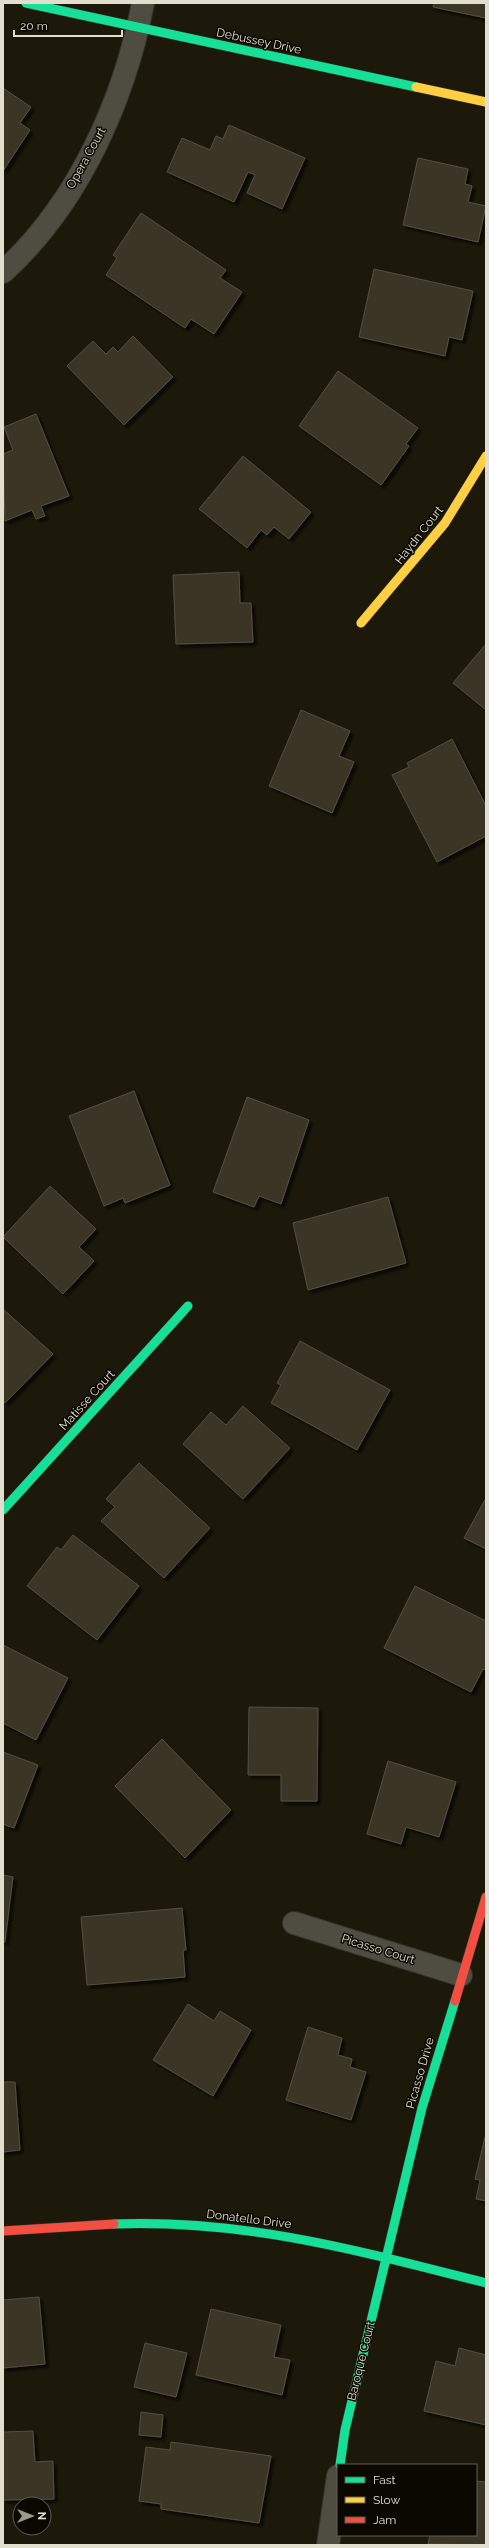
<svg xmlns="http://www.w3.org/2000/svg" width="489" height="2548" font-family="Raleway,sans-serif">
<style>
.building{fill:#3a3625;stroke:#524f42;filter:url(#shadow)}
.lines{fill:none;stroke-linecap:round;stroke-linejoin:round}
.street-casing{stroke:#37342b;stroke-width:24}
.fast-casing{stroke:#37342b;stroke-width:10}
.slow-casing{stroke:#37342b;stroke-width:10}
.jam-casing{stroke:#37342b;stroke-width:10}
.street{stroke:#4f4d42;stroke-width:22}
.fast{stroke:#16e098;stroke-width:9}
.slow{stroke:#ffcf43;stroke-width:9}
.jam{stroke:#f24e42;stroke-width:9}
.labels{text-anchor:middle;dominant-baseline:central;stroke-width:3;stroke-linejoin:round;paint-order:stroke}
.street-label{font-size:12px;fill:#e1decd;stroke:#0a0801}
</style>
<defs>
<filter id="shadow"><feDropShadow dx="3.5" dy="3.5" stdDeviation="1" flood-color="#0009"/></filter>
</defs>
<rect width="100%" height="100%" fill="#1c190a"/>
<path class="building" d="M434,3h52v15l-53,-11z
M3,88l28,19 -11,16 10,7 -27,41z
M229,125l76,33 -23,51 -35,-16 8,-18 -7,-3 -14,30 -67,-30 15,-34 28,12 6,-14 7,3z
M418,158l50,11 -3,15 7,2 -4,16 18,4 -8,36 -75,-17z
M141,213l85,57 -6,8 22,14 -28,42 -23,-15 -6,9 -79,-53 11,-17 -4,-3z
M374,269l99,22 -11,49 -13,-3 -4,19 -86,-19z
M133,336l40,41 -49,48 -57,-59 26,-25 13,13 7,-7 5,5z
M338,371l80,57 -12,16 3,2 -28,39 -82,-59z
M36,414l33,82 -28,10 4,10 -9,3 -4,-9 -27,11 -2,-67 10,-4 -9,-23z
M243,456l68,56 -22,27 -15,-12 -7,8 -6,-5 -14,18 -48,-39z
M239,572l1,31h11l2,39 -77,2 -3,-69z
M486,644v66l-33,-27z
M301,710l49,21 -11,25 15,6 -22,51 -63,-27z
M452,739l34,67v30l-49,26 -45,-87 17,-8 -2,-4z
M134,1091l36,94 -45,18 -2,-5 -19,8 -35,-90z
M247,1097l62,23 -28,84 -22,-8 -5,11 -41,-15z
M50,1186l46,43 -17,18 15,14 -31,33 -60,-57z
M388,1197l18,66 -98,27 -15,-67z
M3,1309l50,45 -48,49 -2,-3z
M300,1341l90,49 -33,60 -86,-47 10,-18 -4,-2z
M243,1406l47,42 -47,51 -60,-55 28,-32 15,13z
M139,1463l71,65 -46,50 -63,-57 14,-14 -9,-8z
M486,1498v51l-22,-11z
M73,1535l66,51 -42,54 -70,-54 30,-39 4,3z
M415,1586l71,35v49l-3,-1 -12,23 -87,-44z
M3,1645l65,33 -32,62 -33,-17z
M249,1707l69,1 -1,93h-36v-26h-33z
M162,1739l69,71 -46,48 -70,-72z
M3,1752l35,13 -24,63 -11,-4z
M388,1761l68,21 -17,55 -33,-10 -5,17 -34,-10z
M3,1875l10,2 -8,65h-2z
M182,1908l4,42h-3l2,27 -98,8 -6,-68z
M188,2004l26,17 6,-10 31,19 -38,66 -60,-36z
M308,2027l34,11 -4,17 14,4 -2,8 16,5 -15,48 -65,-20z
M3,2082h12l5,68 -17,2z
M486,2133v68l-10,-2 4,-19 -5,-1z
M39,2297l6,67 -42,4v-68z
M211,2309l70,16 -7,32 16,3 -8,35 -86,-20z
M145,2343l42,10 -11,44 -42,-10z
M459,2348l27,7v70l-62,-14 12,-50 19,5z
M141,2412l22,3 -2,22 -22,-2z
M33,2431l2,31 18,-1 1,38 -51,1v-68z
M171,2442l100,14 -12,67 -98,-14v-5l-22,-3 7,-54 24,3z
M476,2481l10,1v63l-58,-1 2,-9h46z"/>
<g class="lines">
<g class="street-casing">
<path id="street" d="M3,272c75,-68 121,-171 140,-269
M294,1923l167,52
M328,2545l10,-69"/>
</g>
<g class="fast-casing">
<path id="fast" d="M26,3l390,84
M3,1510l185,-204
M114,2224c132,-5 246,27 372,59
M340,2465l5,-35 77,-322 33,-107"/>
</g>
<g class="slow-casing">
<path id="slow" d="M416,87l70,15
M361,623l84,-100 41,-67"/>
</g>
<g class="jam-casing">
<path id="jam" d="M455,2001l31,-104
M3,2231l111,-7"/>
</g>
<use href="#street" class="street"/>
<use href="#fast" class="fast"/>
<use href="#slow" class="slow"/>
<use href="#jam" class="jam"/>
</g>
<g class="labels">
<g class="street-label">
<text transform="translate(259 41) rotate(12)">Debussey Drive</text>
<text transform="translate(86 158) rotate(-61)">Opera Court</text>
<text transform="translate(419 535) rotate(-52)">Haydn Court</text>
<text transform="translate(87 1400) rotate(-48)">Matisse Court</text>
<text transform="translate(378 1949) rotate(17)">Picasso Court</text>
<text transform="translate(420 2073) rotate(-74)">Picasso Drive</text>
<text transform="translate(249 2219) rotate(7)">Donatello Drive</text>
<text transform="translate(361 2361) rotate(-76)">Baroque Court</text>
</g>
</g>
<rect width="489" height="2548" fill="none" stroke="#e1decd" stroke-width="8"/>
<rect x="337" y="2464" width="140" height="72" fill="#0a0801" stroke="#605e53"/>
<rect x="345" y="2477" width="20" height="6" fill="#16e098" stroke="#605e53"/>
<text x="373" y="2484" font-size="12" fill="#e1decd">Fast</text>
<rect x="345" y="2497" width="20" height="6" fill="#ffcf43" stroke="#605e53"/>
<text x="373" y="2504" font-size="12" fill="#e1decd">Slow</text>
<rect x="345" y="2517" width="20" height="6" fill="#f24e42" stroke="#605e53"/>
<text x="373" y="2524" font-size="12" fill="#e1decd">Jam</text>
<g transform="translate(32 2516) rotate(90)"><circle r="19" fill="#0a0801" stroke="#605e53"/>
<path d="M0-3L7 15L0 10L-7 15Z" fill="#9c9989"/>
<text y="-6" font-size="11" font-weight="bold" text-anchor="middle" fill="#e1decd">N</text>
</g>
<path d="M14 30v6h108v-6" fill="none" stroke="#e1decd" stroke-width="2"/>
<text x="20" y="30" font-size="12" fill="#e1decd" stroke="#0a0801" stroke-width="3" paint-order="stroke">20 m</text>
</svg>
